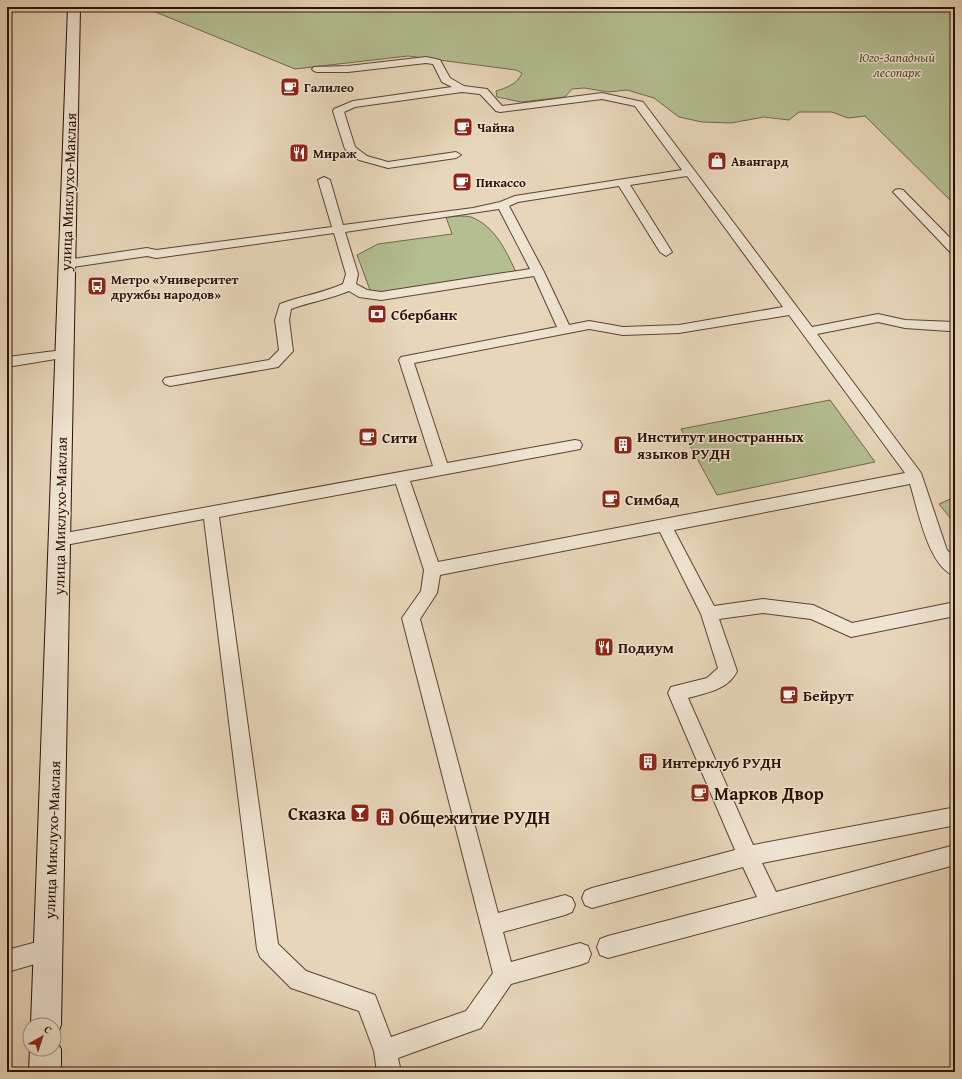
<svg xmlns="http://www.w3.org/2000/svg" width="962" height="1079" font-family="'Gentium Book Plus',serif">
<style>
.green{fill:#b3be91;stroke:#70674b}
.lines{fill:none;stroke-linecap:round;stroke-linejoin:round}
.lane-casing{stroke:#5b4232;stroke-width:2}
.secondary-casing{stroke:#2c1005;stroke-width:2}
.lane{fill:#efe4d2;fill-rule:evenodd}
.secondary{fill:#efe4d2;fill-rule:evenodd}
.labels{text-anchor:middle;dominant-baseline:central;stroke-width:3;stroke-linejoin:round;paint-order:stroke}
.far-park-label{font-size:13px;font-style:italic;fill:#5b4d36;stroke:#efe4d2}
.far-poi-label{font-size:13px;font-weight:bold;fill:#2c1005;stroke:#efe4d2;text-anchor:start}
.street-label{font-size:15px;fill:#2c1005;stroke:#efe4d2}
.poi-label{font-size:15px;font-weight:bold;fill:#2c1005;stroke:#efe4d2;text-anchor:start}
.near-poi-label{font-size:18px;font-weight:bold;fill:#2c1005;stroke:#efe4d2;text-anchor:start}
</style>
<rect width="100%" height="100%" fill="#e7d6b9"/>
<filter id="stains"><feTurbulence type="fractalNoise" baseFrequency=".005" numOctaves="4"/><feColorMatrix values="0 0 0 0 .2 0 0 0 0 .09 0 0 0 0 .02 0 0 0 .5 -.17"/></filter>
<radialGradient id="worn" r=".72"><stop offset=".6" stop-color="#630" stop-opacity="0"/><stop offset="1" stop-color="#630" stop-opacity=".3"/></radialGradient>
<path class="green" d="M152,7h803v198l-90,-89 -17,2 -16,-6h-33l-10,8 -25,-3 -33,6 -29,-1 -23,-5 -25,-19 -27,-8 -18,2 -25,-4 -12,1 -7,8 -44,5 -24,-5 -1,-6c10,-3 22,-7 26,-18l-6,-3 -108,-14 -113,13 -142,-58z
M446,217c7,0 18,-2 25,0 24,9 35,34 45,55l-134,21 -12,-3 -13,-35 21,-11 74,-10z
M830,400l45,62 -158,33 -36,-66z
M955,497v27l-16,-20z"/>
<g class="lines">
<g class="lane-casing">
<path id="lane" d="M426,57l14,3 10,18 14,8 23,3 15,17 100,-13 41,9 169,225 66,-13 27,6 50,2v8l-6,1 -44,-3 -27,-6 -61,12 104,139 26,77 8,8v18c-27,-9 -37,-67 -45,-92l-236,46 40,76 49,-7 50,6 39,18 103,-21v14l-104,21 -40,-18 -48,-6 -44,6 18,52c-9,19 -31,22 -49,27l65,147 198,-37 4,1v16l-4,1 -189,37 14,29 179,-47v20l-347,93 -8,-3 -3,-8 3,-8 8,-3 149,-39 -14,-30 -151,41 -7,-3 -3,-7 3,-7 7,-3 143,-38 -67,-157 3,-6 36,-9 11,-10 -17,-54 -41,-82 -220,43 -3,18 -17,26 78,294 67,-18 7,3 3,7 -3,7 -7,3 -62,17 8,30 69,-19 8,3 3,8 -3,8 -8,3 -69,19 -30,44 -83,30 3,14h-24l-3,-21 -15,-40 -68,-23 -31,-31 -3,-8 -53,-430 -144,27 -6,-2 -2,-4 2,-4 6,-2 373,-68 -34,-106 2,-3 156,-30 -23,-51 -153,24 -22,-3 -10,-6c-19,8 -39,11 -58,18l-2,11 4,31 -15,16 -108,19 -5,-2 -2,-3 2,-3 104,-18 10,-10 -4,-30 5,-16c21,-8 43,-11 63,-20l3,-10 -12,-41 -178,25 -9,-2 -81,12 -6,-4 6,-4 81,-12 9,2 176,-23 -14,-47 6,-3 6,3 13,45 130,-17 27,-6 15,-6 167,-26 -47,-64 -33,-7 -102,13 -4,-1 -16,-17 -18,-2 -107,15 -11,5 11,35 12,9 21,6 68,-10 5,3 -5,3 -68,10 -29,-8 -14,-11 -12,-38 1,-2 19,-8 99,-14 -10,-5 -9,-18 -7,-1 -78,9h-31l-3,-1 -2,-2 2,-2 34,-1zM687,176l96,131 -104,18 -56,2 -34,-6 -20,4 -25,-53 -35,-66 9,-4 101,-16 41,66 6,4 6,-4 -42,-67zM499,209l31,60 -149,23 -14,-2 -11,-6 2,-10 -13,-42zM789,315l116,158 -467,89 -28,-81 165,-31 5,-1 2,-4 -2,-4 -5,-1 -128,23 -33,-100 175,-34 34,6 56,-2zM396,484l28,86 -3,21 -19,27 91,355 -27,38 -75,26 -16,-42 -69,-24 -28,-27 -59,-427z
M899,189l4,1 52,53v11l-4,-1 -56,-59 -2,-2 2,-2z
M63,350l5,1 2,3 -2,3 -61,10v-10z
M48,939l8,3 3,8 -3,8 -49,14v-22z"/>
</g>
<g class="secondary-casing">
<path id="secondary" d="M68,7h12l-19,1018 -4,11 -3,1 7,12v23h-32l1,-25v2h24v-24h-23z"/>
</g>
<use href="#lane" class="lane"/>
<use href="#secondary" class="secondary"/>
</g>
<defs>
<g id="cafe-square" transform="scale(1)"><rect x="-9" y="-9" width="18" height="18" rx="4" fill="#8f2418" stroke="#efe4d2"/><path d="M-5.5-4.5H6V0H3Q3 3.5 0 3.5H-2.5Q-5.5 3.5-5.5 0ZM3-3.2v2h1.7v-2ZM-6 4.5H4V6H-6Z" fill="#fff"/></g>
<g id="restaurant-square" transform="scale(1)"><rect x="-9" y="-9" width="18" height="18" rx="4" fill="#8f2418" stroke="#efe4d2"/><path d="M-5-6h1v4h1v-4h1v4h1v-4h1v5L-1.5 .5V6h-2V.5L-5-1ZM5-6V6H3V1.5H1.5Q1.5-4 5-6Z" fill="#fff"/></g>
<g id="shop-square" transform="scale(1)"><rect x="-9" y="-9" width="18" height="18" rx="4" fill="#8f2418" stroke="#efe4d2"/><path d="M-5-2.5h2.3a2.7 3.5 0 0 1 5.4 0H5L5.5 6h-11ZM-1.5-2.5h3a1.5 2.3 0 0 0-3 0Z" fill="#fff"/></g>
<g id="bus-square" transform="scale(1)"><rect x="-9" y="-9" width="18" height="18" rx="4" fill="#8f2418" stroke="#efe4d2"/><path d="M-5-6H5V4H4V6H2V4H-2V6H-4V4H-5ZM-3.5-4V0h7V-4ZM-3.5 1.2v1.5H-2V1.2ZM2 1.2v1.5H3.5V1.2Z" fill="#fff"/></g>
<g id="bank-square" transform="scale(1)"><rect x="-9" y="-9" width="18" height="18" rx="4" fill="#8f2418" stroke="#efe4d2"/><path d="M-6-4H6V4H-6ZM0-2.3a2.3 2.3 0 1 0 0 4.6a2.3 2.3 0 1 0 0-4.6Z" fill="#fff"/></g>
<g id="building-square" transform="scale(1)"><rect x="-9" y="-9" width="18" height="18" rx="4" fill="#8f2418" stroke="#efe4d2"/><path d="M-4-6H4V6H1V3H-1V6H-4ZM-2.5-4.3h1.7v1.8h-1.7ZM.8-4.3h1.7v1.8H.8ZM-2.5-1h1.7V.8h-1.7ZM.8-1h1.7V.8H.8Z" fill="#fff"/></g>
<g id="bar-square" transform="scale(1)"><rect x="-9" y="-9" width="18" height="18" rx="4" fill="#8f2418" stroke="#efe4d2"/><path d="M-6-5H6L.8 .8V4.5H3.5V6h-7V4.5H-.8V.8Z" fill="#fff"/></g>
</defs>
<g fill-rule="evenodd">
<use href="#cafe-square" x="290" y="87"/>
<use href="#cafe-square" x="463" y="127"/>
<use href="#restaurant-square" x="299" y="153"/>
<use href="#shop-square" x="717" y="161"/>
<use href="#cafe-square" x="462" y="182"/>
<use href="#bus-square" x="97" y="286"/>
<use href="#bank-square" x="377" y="314"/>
<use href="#cafe-square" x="368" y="437"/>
<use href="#building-square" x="623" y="445"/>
<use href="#cafe-square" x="611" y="499"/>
<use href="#restaurant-square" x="604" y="647"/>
<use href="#cafe-square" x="789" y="695"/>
<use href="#building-square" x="648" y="762"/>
<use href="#cafe-square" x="700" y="793"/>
<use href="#bar-square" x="360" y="813"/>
<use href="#building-square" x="385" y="817"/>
</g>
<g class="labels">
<g class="far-park-label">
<text x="897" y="57">Юго-Западный<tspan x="897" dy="15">лесопарк</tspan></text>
</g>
<g class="far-poi-label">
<text x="304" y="87">Галилео</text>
<text x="477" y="127">Чайна</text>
<text x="313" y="153">Мираж</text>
<text x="731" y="161">Авангард</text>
<text x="476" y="182">Пикассо</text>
<text x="111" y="279">Метро «Университет<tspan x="111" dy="15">дружбы народов»</tspan></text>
</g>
<g class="street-label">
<text transform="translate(68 192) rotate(-88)">улица Миклухо-Маклая</text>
<text transform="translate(60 516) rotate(-89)">улица Миклухо-Маклая</text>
<text transform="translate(52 840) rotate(-88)">улица Миклухо-Маклая</text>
</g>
<g class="poi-label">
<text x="391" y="314">Сбербанк</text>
<text x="637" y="436">Институт иностранных<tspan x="637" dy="17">языков РУДН</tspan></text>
<text x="382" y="437">Сити</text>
<text x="625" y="499">Симбад</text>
<text x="618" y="647">Подиум</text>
<text x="803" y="695">Бейрут</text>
<text x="662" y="762">Интерклуб РУДН</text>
</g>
<g class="near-poi-label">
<text x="714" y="793">Марков Двор</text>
<text x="346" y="813" text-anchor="end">Сказка</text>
<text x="399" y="817">Общежитие РУДН</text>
</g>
</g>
<rect width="962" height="1079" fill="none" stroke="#e7d6b9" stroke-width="24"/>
<rect x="8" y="8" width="946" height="1063" fill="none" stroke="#2c1005" stroke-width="2"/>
<rect x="12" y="12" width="938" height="1055" fill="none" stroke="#2c1005"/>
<g transform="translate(42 1037) rotate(39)"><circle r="19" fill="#efe4d2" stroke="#a18f80"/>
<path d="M0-3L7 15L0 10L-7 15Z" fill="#8f2418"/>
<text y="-6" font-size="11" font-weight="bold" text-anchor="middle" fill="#2c1005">С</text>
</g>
<rect width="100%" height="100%" filter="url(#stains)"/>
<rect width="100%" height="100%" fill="url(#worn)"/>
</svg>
